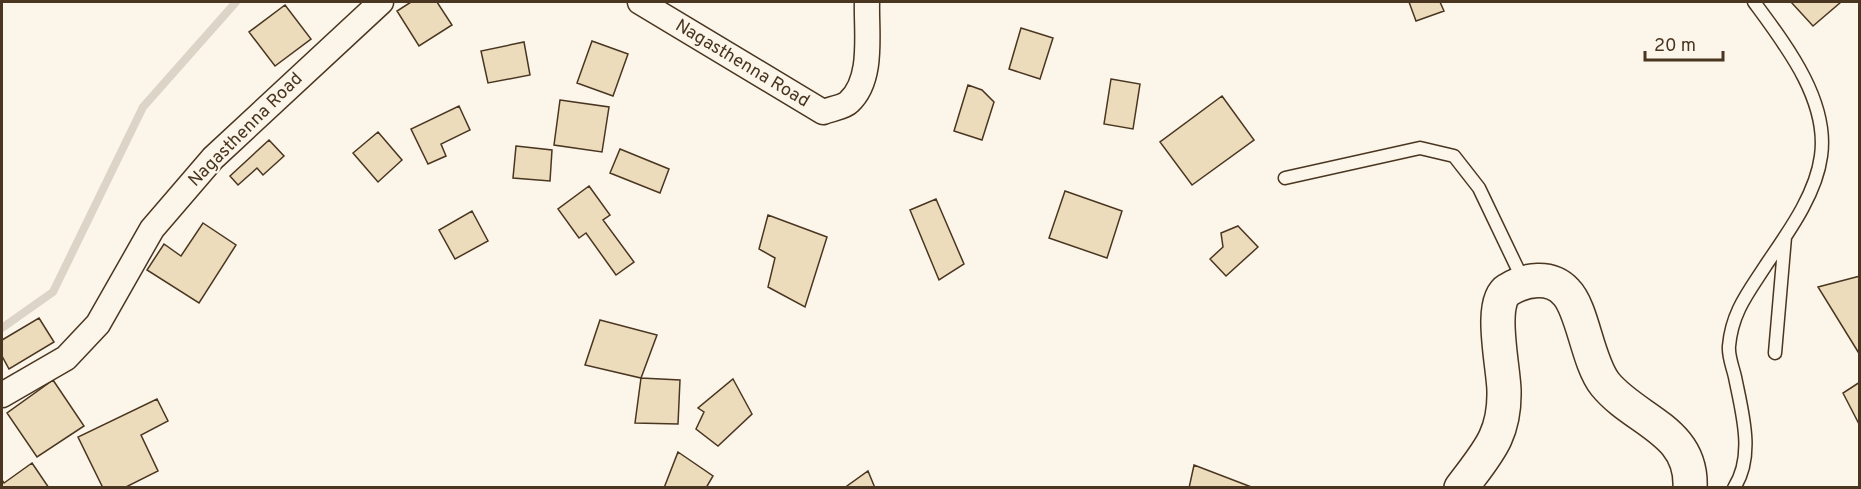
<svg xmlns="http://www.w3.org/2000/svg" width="1861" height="489" font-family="Overpass,sans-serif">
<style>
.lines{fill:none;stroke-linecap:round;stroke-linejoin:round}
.stream{stroke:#dcd4c6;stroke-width:8}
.building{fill:#ecdcbc;stroke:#4a3520;stroke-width:1.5}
.lane-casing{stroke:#4a3520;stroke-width:15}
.street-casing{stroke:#4a3520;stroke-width:27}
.secondary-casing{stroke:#4a3520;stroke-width:36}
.lane{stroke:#fbf6e9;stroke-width:12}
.street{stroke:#fbf6e9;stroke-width:24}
.secondary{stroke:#fbf6e9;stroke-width:33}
.labels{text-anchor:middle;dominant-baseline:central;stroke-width:4.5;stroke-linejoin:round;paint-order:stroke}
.street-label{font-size:18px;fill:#4a3520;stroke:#fbf6e9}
</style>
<rect width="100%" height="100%" fill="#fbf6e9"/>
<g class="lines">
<path class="stream" d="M2,328l51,-36 90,-185 93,-105"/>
</g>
<path class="building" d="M411,2h26l15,23 -33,21 -22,-35z
M1409,2h31l4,9 -28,10z
M1791,2h50l-28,24z
M285,5l26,34 -36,27 -26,-34z
M1021,28l32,10 -13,41 -31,-10z
M592,41l36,13 -15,42 -36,-13z
M524,42l6,33 -42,8 -7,-32z
M1111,79l29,5 -7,45 -29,-5z
M968,85l14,5 12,12 -12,38 -28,-9z
M1222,96l32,44 -62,45 -32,-43z
M560,100l49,7 -7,45 -48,-7z
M459,106l11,24 -29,14 5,12 -18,8 -17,-35z
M378,132l24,28 -24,22 -25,-29z
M269,140l15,16 -21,19 -6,-7 -19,17 -8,-9z
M516,146l36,4 -2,31 -37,-3z
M620,149l49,20 -9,24 -50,-20z
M589,186l21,29 -7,5 31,42 -18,13 -30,-42 -7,5 -21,-29z
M1065,191l57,20 -15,47 -58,-20z
M936,199l28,65 -25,16 -29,-70z
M472,211l16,30 -33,18 -16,-29z
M768,215l59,22 -22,70 -37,-20 7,-29 -16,-9z
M203,223l33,22 -37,58 -52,-33 17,-26 17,12z
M1238,226l20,21 -32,29 -16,-17 13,-12 -2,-14z
M1860,276v79l-42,-68z
M39,318l15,24 -45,27 -7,-13v-16z
M600,320l57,15 -16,43 -56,-13z
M641,378l39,2 -2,44 -43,-1z
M733,379l19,35 -34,32 -22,-17 8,-17 -6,-4z
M53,380l31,46 -47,31 -30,-44z
M1860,382v44l-17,-33z
M157,399l11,22 -27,14 17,36 -34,17h-21l-25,-51z
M678,452l35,24 -7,12h-42z
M32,463l17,25h-47v-8l2,3z
M1194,465l60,23h-65z
M868,471l7,17h-27l-1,-2z"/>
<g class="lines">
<g class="lane-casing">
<path id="lane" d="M1285,178l135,-30 34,8 25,32 44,92
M1775,353l10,-116
M1734,488c21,-32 8,-76 1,-111 -2,-9 -7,-21 -6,-31 3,-34 19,-53 37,-81 21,-31 50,-70 55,-109 8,-56 -36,-112 -67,-154"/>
</g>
<g class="street-casing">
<path id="street" d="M640,2l183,110c8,-3 21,-5 26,-10 25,-23 17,-70 18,-100
M2,395l64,-37 32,-34 54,-95 61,-71 168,-156"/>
</g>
<g class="secondary-casing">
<path id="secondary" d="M1461,488c26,-35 44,-52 43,-97 0,-22 -16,-89 4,-101 17,-11 43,-15 58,2 17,17 21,69 39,92 30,37 88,46 85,104"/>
</g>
<use href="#lane" class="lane"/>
<use href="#street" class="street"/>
<use href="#secondary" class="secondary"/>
</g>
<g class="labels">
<g class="street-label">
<text transform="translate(742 64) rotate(31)">Nagasthenna Road</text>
<text transform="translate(246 130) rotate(-45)">Nagasthenna Road</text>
</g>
</g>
<rect width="1861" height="489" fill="none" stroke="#4a3520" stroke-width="6"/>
<path d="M1645 51v9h78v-9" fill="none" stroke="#4a3520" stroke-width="3"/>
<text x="1654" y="51" font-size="18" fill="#4a3520" stroke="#fbf6e9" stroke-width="4.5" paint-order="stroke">20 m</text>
</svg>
